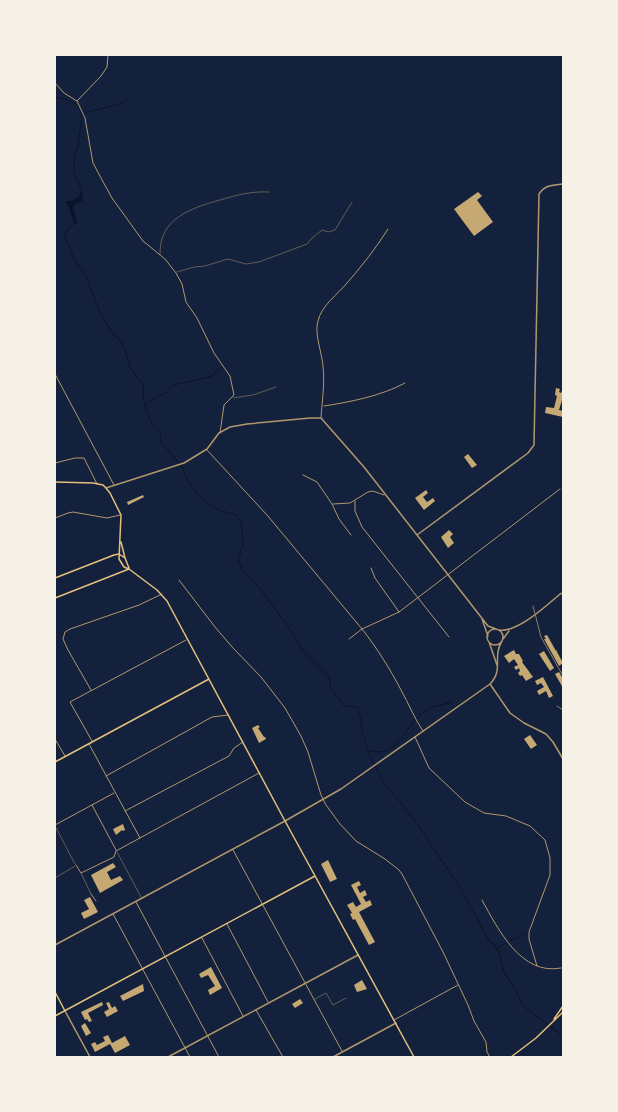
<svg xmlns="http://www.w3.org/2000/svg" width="618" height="1112" font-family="'IBM Plex Sans',sans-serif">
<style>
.water{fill:#0b132b}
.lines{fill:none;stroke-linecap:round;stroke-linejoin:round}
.stream{stroke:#0b132b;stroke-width:1}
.building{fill:#c6a872}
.service{stroke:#b1986c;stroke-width:0.5}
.pedestrian{stroke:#b1986c;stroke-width:1}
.minor{stroke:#b1986c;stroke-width:1}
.tertiary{stroke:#b1986c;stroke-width:1.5}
.secondary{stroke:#e5c07b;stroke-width:1.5}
.rail{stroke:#918062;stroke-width:1}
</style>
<rect width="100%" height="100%" fill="#14213d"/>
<path class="water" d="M82,191l1,6 -1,4 -7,3 -2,3 4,17h-3l-5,-17 -4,-6c8,1 13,-3 17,-10z"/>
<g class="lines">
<path class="stream" d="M55,97c9,1 19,4 26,11
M81,111l1,5 -4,31 -3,6 -1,7v13l8,18
M83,115l4,-3 33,-8 7,-4
M74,224l-6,5 -4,8 12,25 9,12 16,41 12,19 8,7 4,8 5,19 13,17 1,18 8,22 8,8 2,11 20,22 6,15 12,16 16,12 20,6 3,4 2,3 2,22 -5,17 4,8 15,16 30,40 17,27 25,25 2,12 13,17 13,1 4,11 1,14 8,24 13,25 36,45 13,21 27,38 30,56 5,3 5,8 5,20 11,17 8,17 40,30
M145,405l6,-5 14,-7 9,-8 38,-9 8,-8
M369,751c3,0 8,1 12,1 14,-2 24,-18 31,-29 2,-3 7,-7 11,-10 8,-8 18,-7 28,-11
M532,922l4,-6
M497,948l12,-7 20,-8 2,-4"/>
</g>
<path class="building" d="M478,192l4,4 -5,4 16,22 -19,14 -20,-27z
M556,388l4,1 -1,3 2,1 2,-5v9l-4,13 4,1v6l-18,-4 1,-6 8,1 3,-12 -2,-1z
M468,454l9,11 -5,3 -8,-11z
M426,490l2,3 -5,4 4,5 6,-4 2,3 -11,9 -9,-12z
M143,495l1,2 -16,8 -1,-3z
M449,530l4,4 -3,3 4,6 -6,5 -7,-11z
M547,635l9,16 1,-1v2l6,11 -4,3 -15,-27h2l-2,-3z
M514,650l2,4h3l4,7 -1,1 11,15 -7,4 -4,-6 -2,1 -2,-3 2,-2 -1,-3 -3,2 -2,-3 4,-2 -4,-6 -5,4 -5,-7z
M544,651l10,17 -4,3 -11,-17z
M559,672l4,7v9l-8,-14z
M543,677l10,19 -4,2 -3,-7 -7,4 -2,-4 7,-4 -3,-4 -4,2 -2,-4z
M258,725l2,2 -2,1 6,9h1l1,2 -7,4 -7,-15z
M530,735l7,10 -6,4 -7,-10z
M123,824l2,6 -2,1 -1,-1 -6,5 -3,-6z
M328,860l9,19 -7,3 -9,-18z
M113,863l3,4 -9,5 4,8 9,-4 3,4 -23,13 -9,-18z
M359,881l2,4 -4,2 3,6 5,-3 2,5 -4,2 3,5 4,-2 2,5 -13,7 16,30 -6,3 -14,-26 -2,1 -3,-6 2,-1 -5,-8 6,-3 3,5 5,-3 -10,-19z
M90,897l8,15 -14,7 -3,-6 8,-4 -5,-9z
M211,967l11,21 -12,7 -2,-5 7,-4 -7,-11 -7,3 -2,-4z
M362,980l5,9 -10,3 -3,-7z
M143,984l1,7 -21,10 -3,-5z
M300,999l3,4 -8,5 -3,-4z
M102,1002l1,3 -15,8 4,8 -3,1 -2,-3 -2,1 -4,-8z
M109,1002l3,6 3,-2 3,5 -11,6 -3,-5 5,-3 -3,-6z
M85,1023l6,10 -5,3 -5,-10z
M108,1035l4,8 13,-7 5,9 -15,8 -5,-9 -15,8 -4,-8 4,-2 2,3 8,-4 -2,-4z"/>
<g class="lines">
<path class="service" d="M160,254c-1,-36 32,-46 60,-54 17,-5 31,-9 49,-8
M177,272l17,-5 11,-1 23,-7 18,5 13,-2 48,-18 5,-6 10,-8 6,2 7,-2 17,-28
M233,398l20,-3 23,-8
M55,826l20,38
M117,852l24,45
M81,873l10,21
M55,878l20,-12
M315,999l11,-6 7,12 13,-7"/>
<path class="pedestrian" d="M91,894l5,7"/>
<path class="minor" d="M55,83l9,10 13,8 24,-25 6,-9 1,-12
M77,101l8,17 8,45 8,15 11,20 31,43 22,18 11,14 6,11 4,18 11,16 17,35 16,23 4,19 -10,10 -4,28
M55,374l59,111
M324,406c26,-4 57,-10 81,-23
M321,418c1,-17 4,-34 2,-52 -1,-13 -9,-33 -5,-45 3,-15 20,-27 29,-38 15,-17 29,-35 41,-54
M207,450l60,65 95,114c15,19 28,40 39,61 8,14 13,28 22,41
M55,463l20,-5h9l13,26
M303,475l14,7 15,22 7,15 12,16
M355,501v10l7,16 87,110
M333,504l17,-1 18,-11 5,-1 11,4
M55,518l13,-5 5,-1 34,6 13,-3
M371,568l4,10 24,34
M179,580l36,47 18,21 28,29 24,31 16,28 7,16 13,43 5,10 14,19 16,17 29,18 14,11 3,4 41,78 25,53 6,16 12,21 1,10 3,5
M349,639l13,-10 37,-17 161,-123
M91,690l-23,-40 -5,-11 2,-7 5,-3 69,-24 23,-11
M415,737l14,31 36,34 19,11 22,3 24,10 15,14 5,18v17l-21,57v7l8,27
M55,739l10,17
M92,741l-22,-39 116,-62
M89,744l51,94
M106,776l106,-59 16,-2
M92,805l24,45
M125,811l104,-55 5,-8 9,-6
M55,825l59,-32
M233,850l109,201
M116,851l143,-78
M76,865l5,8 33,-16 2,-6
M482,900c16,29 39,76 79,68
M136,902l83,155
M113,914l77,143
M227,924l41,78
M202,938l41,78
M256,1010l27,47
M394,1020l64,-35"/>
<path class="tertiary" d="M106,488l78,-25 23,-14 12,-16 11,-6 17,-3 63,-6h11l43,49 117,150 7,9 8,3
M417,535l111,-82 6,-8 5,-251c6,-9 14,-9 24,-10
M482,619l6,17
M487 637a8 8 0 1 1 16 0a8 8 0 1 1-16 0Z
M499,630c18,3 47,-24 61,-36l3,-1
M503,639l6,-8
M489,642l8,23
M490,684l20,29 14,10 22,11 7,8 10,17
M55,945l230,-124 56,-32 149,-105c14,-14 2,-27 12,-43
M65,1011l25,46
M168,1057l190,-102
M333,1057l63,-34"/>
<path class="secondary" d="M55,482l38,1 10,2 3,3 4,5 11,22 -2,44 5,8 5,2 28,21 10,11 118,220 129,236
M121,542l4,16
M119,554l6,4 4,10
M55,578l59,-23 5,-1
M55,598l74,-29
M55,762l154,-83
M55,992l10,19
M55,1016l260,-140
M554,1019l9,-13
M511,1057l25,-19 27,-26"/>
<path class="rail" d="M533,606l8,31 22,39
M557,706l6,4"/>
</g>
<rect width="618" height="1112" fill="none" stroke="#f6f1e7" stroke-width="112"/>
</svg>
